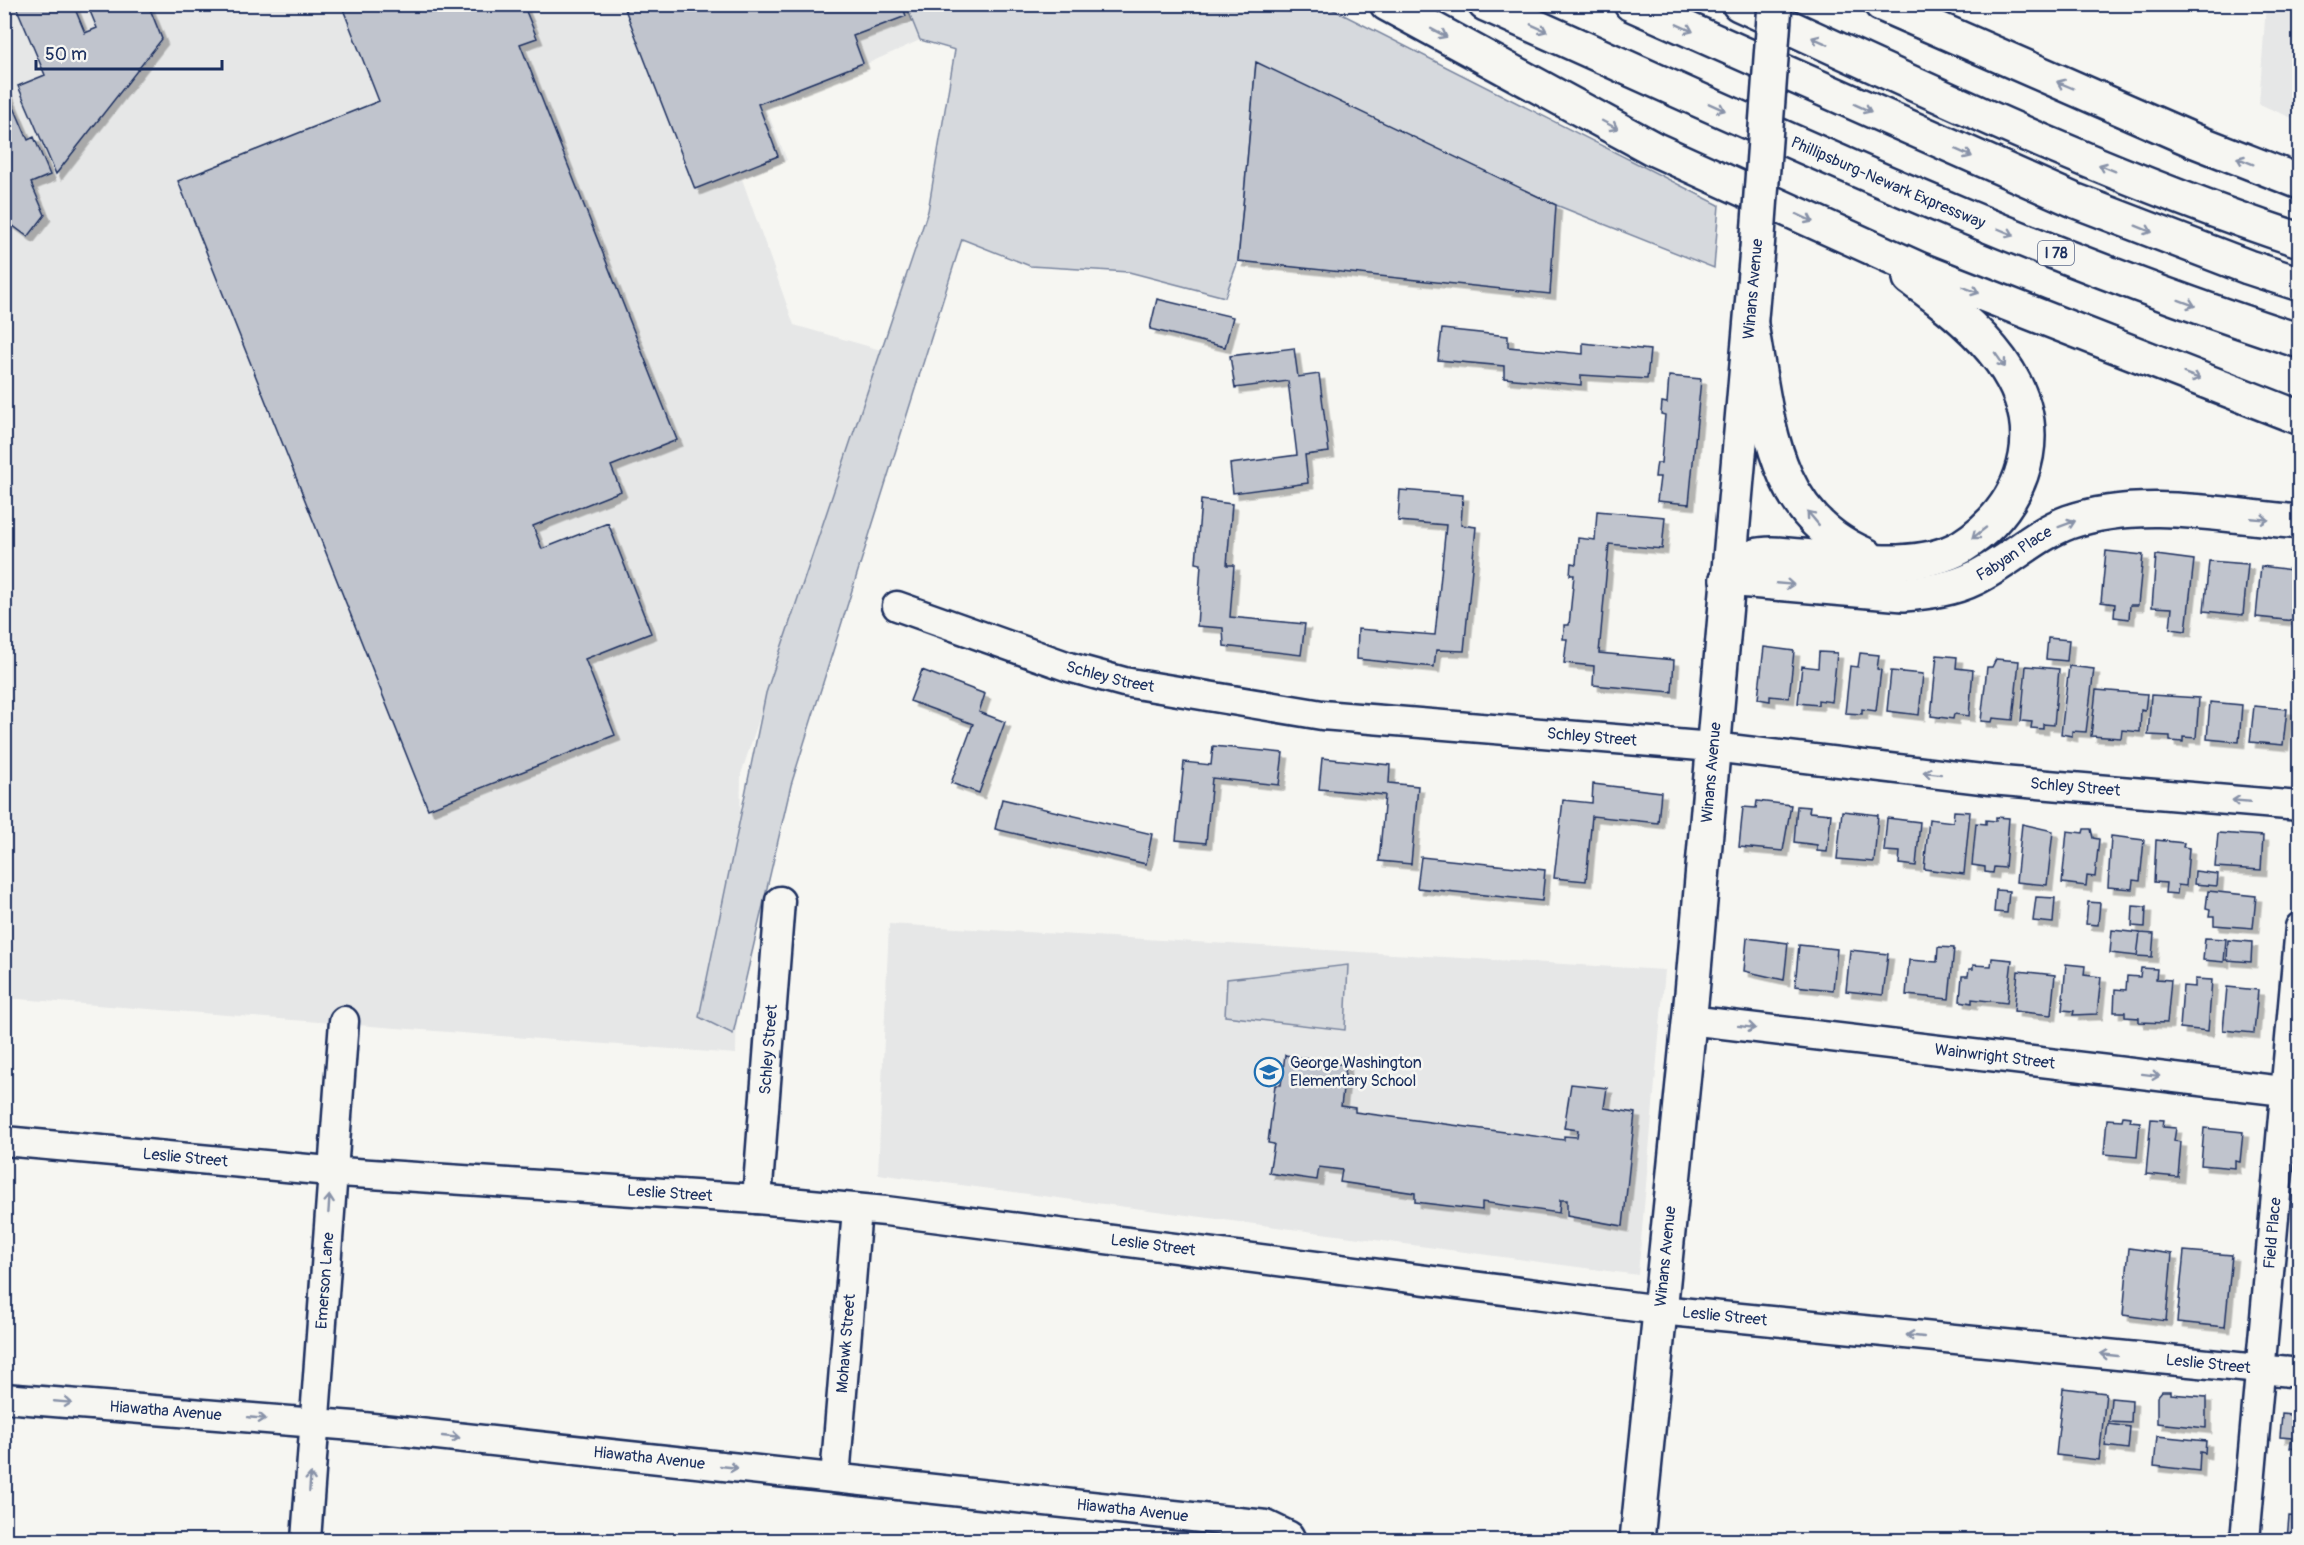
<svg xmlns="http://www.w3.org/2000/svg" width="2304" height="1545" font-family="Pangolin,sans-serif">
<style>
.built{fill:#e6e7e7}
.green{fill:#d6d9dd;stroke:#78849e;stroke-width:1.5}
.building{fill:#c0c4cd;stroke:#1b2f5e;stroke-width:1.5;filter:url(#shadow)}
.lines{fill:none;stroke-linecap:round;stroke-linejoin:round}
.street-casing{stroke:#1b2f5e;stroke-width:33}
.secondary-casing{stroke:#1b2f5e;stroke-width:38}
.highway-casing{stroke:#1b2f5e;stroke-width:38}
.street{stroke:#f6f6f2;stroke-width:28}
.secondary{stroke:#f6f6f2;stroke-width:33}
.highway{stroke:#f6f6f2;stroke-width:33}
.secondary-bridge-casing{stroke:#1b2f5e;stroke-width:38;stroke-linecap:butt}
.secondary-bridge{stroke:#f6f6f2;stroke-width:33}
.oneway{stroke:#8892a8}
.labels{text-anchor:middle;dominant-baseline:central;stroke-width:5;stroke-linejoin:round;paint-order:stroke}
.shield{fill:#f6f6f2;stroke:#5d6b8a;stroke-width:1.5}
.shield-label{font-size:15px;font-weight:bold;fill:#1b2f5e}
.street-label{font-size:16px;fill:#1b2f5e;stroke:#f6f6f2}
.poi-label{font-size:16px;fill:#1b2f5e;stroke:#f6f6f2;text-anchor:start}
</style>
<defs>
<filter id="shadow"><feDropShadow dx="5.5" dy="5.5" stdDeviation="0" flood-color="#0004"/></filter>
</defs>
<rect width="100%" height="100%" fill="#f6f6f2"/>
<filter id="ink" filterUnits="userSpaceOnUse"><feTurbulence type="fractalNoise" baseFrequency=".0167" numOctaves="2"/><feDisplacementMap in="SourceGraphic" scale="12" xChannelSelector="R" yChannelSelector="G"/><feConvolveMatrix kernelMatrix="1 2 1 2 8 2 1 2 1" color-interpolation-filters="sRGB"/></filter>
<g filter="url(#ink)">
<path class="built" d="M4,5h902l14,35 -154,69 21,51 -45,19 52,146 87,25 -140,424 -5,280 -731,-56z
M2266,5h33v116l-40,-17z
M889,924l776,46 -27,305 -760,-101z"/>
<path class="green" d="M906,5h418l395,200 -5,63 -158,-63 -300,-142 -18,198 -13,36 -96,-25 -99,-6 -68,-27 -171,546 -58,249 -34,-17 67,-324 162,-482 27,-161 -35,-10z
M1348,965l-3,65 -120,-14 2,-37z"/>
<path class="building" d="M15,4h58l12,29 12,-5 -10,-24h61l14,35 -106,135 -38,-88 27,-11z
M341,4h182l14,34 -17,6 157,396 -66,26 10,25 -88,35 9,23 66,-26 43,110 -66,26 30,76 -187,74 -250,-628 201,-80z
M623,4h279l4,12 -53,20 10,27 -105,41 20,52 -83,33z
M1256,62l300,143 -6,89 -312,-33z
M4,84l24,56 6,-3 16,38 -19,8 14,32 -17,22 -24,-18z
M1157,299l76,18 -8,30 -75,-18z
M1442,329l66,7v11l75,7v-11l67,7 -3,29 -66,-4v10l-77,-7v-12l-66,-6z
M1294,348l4,29 21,-3 10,78 -24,3 3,28 -75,10 -3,-29 67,-9 -9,-74 -53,7 -5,-32z
M1669,376l32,3 -12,125 -32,-3 3,-24h-5l1,-9 1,-5h4l4,-48 -4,-1 1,-12 5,1z
M1400,490l63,5 -2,30 15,2 -12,124 -28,-1 -2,17 -77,-8 1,-30 77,6 11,-110 -48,-4z
M1201,500l31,4 -5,61h7l-4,52 75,7 -4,31 -77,-9 -1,-18 -26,-2 4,-62 -5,-1z
M1597,511l68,6 -3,32 -53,-5 -10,109 75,7 -2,32 -79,-7 1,-19 -30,-3 3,-24h-4l1,-10v-4h5l5,-50h-4l1,-12 5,1 2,-26 17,2z
M2106,551l37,4 -5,50h-8l-1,14 -15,-2 1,-13 -14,-2z
M2156,555l38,5 -8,71 -16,-2 2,-21 -20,-1z
M2209,561l39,3 -5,51 -39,-4z
M2261,566l39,5 -5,50 -39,-4z
M2048,638l21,2 -2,21 -21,-2z
M1764,647l30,4 -5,47 -19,-2v5l-12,-2z
M1819,652l18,1 -5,49 -14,-2v5l-20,-2 4,-37 16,2z
M1860,653l19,2 -2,14 4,1 -5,41 -14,-2v5l-17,-1 5,-47 8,1z
M1937,655l20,2 -1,11 17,2 -4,46 -15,-2 -1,5 -22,-3z
M1996,659l23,2 -6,59 -20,-2 -1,4 -11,-1 6,-54h5z
M2026,666l33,3 -5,56 -11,-1v5l-12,-1 1,-6 -11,-1z
M2069,666l25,3 -8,63 -14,-1v5l-11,-2z
M922,670l63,24 -6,18 26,10 -26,71 -28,-10 22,-59 -63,-23z
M1891,671l32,3 -4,41 -32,-4z
M2096,690l51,4 -2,17 -4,-1 -1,22 -18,-2 -1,8 -30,-2z
M2151,695l48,3 -3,40 -13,-1v5l-13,-1v-5l-22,-1z
M2210,702l32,3 -3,37 -32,-3z
M2254,706l33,3 -4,36 -33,-3z
M1213,746l70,7 -4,32 -67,-7 -6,65 -30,-3 8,-78 27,3z
M1322,758l68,7 -1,18 29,3 -7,78 -32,-3 6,-66 -66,-6z
M1593,784l68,8 -3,31 -66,-7 -6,65 -32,-3 9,-78 29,3z
M1002,799l150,35 -6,30 -151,-35z
M1757,801l34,4 -8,46 -44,-4 4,-40 13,1z
M1797,806l13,1 -1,5 22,2 -4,38 -10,-1v-6l-23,-3z
M1842,811l36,4 -4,47 -37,-3z
M1954,811l16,1 -6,62 -40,-5 5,-50 24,3z
M1996,817l13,1 -4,50 -11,-1 -1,6 -8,-1v-5l-13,-2 4,-42 10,1v-4l10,1z
M1887,818l33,4 -4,44 -17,-2 1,-12 -16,-1z
M2022,824l31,7 -6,54 -31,-3z
M2084,829h7l2,9 6,1 -4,38 -8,-1 -1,10 -24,-3 5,-52 16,2z
M2218,833l45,3 -2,34 -46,-3z
M2111,836l33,4 -4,41 -7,-1 -1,9 -24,-2z
M2156,840l28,3 -1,4 6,1 -3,38 -8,-1 -1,9 -12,-1 1,-10 -12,-1z
M1421,857l124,13 -3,31 -125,-13z
M2195,871l23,3 -1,12 -23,-2z
M1996,890l13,1 -2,22 -13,-1z
M2208,891l48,5 -3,32 -39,-3v-9h-5l1,-7 -4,-1z
M2036,897l19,1 -2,25 -20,-2z
M2088,902l12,1 -2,22 -12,-1z
M2133,906l13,1 -1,20 -13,-1z
M2112,930l28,3 -3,23 -27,-3z
M2140,933l14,1 -2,23 -15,-1z
M1747,938l41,5 -4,37 -40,-9z
M2205,938l21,1 -2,23 -21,-2z
M2228,940l24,2 -1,20 -24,-2z
M1799,945l38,4 -4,41 -38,-4z
M1938,947l16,1 -5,51 -43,-4 3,-35 28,2z
M1850,950l38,4 -5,41 -37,-4z
M1992,958l20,2 -5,43 -35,-4v4l-12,-2 2,-25h6l1,-7h4v-4l18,1z
M2066,964l19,2 -1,9 17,2 -4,37 -24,1 1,-4 -12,-1z
M2141,968l16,1 -1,10 15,1 -4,43 -28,-1v-4l-14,-1v-5h-11l1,-23 11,1 1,-14 13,1z
M2018,971l37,4 -4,40 -37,-4z
M2195,979l17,1 -4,51 -28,-3 3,-42 12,1z
M2227,987l31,3 -4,43 -31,-3z
M1285,1055l61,10 -5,41 14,2v4l209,28v-4l13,1 1,-7 -14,-2 7,-44 36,4 -3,20 31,5 -12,113 -56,-10v-16h-7l-1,13 -77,-11v8l-67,-8v-9l-75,-11 2,-12 -23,-3 -2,13 -48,-7 5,-29 -6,-1 7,-58h6z
M2123,1116l8,1 -1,4 10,1 -3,35 -33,-3 3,-35 15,1z
M2151,1119l13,1 -1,7 13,1 -2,13 7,1 -3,35 -32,-3z
M2204,1128l39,4 -3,30 -5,-1v7l-34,-3z
M2129,1248l43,6 -6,67 -43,-6z
M2184,1251l48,4 -7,72 -48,-5z
M2300,1278v43h-5z
M2063,1388l43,5 -7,67 -43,-5z
M2162,1391h9v3l35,3v31l-49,-5v-26z
M2111,1398l21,2 -1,23 -22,-1z
M2282,1414l18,2v34l-10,-2 2,-10 -12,-1z
M2108,1424l22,3 -2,22 -23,-3z
M2157,1436l49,5 -1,12 -5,-1 -1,19 -45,-5z
M2289,1516l11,1v23h-17h4z"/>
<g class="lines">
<g class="street-casing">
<g id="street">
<path id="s1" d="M897,606l172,61 55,15 198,33 391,32 277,33 310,26"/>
<path id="s2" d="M1689,1020l611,73"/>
<path id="s3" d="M4,1141l336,31 417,27 129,12 774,99 640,63"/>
<path id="s4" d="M757,1199l23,-298"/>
<path id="s5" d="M4,1398l350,28 912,99 23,11 2,4"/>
<path id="s6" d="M835,1478l22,-269"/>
<path id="s7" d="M306,1540l38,-519"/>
<path id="s8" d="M2245,1540l55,-613"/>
</g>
</g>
<g class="secondary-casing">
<g id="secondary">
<path id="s9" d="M1727,579l177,15c25,-2 49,-5 71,-16 33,-16 59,-43 94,-56 72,-25 157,-6 231,0"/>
<path id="s10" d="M1637,1540l55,-547 65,-744"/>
</g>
</g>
<g class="highway-casing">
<g id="highway">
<path d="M1387,4l267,145 267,121 379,148"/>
<path id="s11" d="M1485,4c268,119 535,247 815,337"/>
<path d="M1631,4l445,197 172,66 52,17"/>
<path d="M1739,4c184,84 368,173 561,236"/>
<path d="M1881,4l314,137 105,41"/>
<path d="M1751,325c17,89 18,190 115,230"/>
<path d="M1727,579c8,-10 15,-19 28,-23 14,-4 30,-1 45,0 48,3 118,16 161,-9 27,-17 49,-41 60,-72 31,-87 -48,-152 -111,-197"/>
</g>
</g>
<use href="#street" class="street"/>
<use href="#secondary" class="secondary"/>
<use href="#highway" class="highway"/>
<g class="secondary-bridge-casing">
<path id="secondary-bridge" d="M1757,249l18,-245"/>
</g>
<use href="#secondary-bridge" class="secondary-bridge"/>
</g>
<defs><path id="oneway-shaft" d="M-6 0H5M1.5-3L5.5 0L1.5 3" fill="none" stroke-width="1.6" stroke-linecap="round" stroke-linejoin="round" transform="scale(1.5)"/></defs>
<g class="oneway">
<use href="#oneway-shaft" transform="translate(1539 28) rotate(24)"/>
<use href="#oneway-shaft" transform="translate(1685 28) rotate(24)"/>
<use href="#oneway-shaft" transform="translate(1439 33) rotate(28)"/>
<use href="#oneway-shaft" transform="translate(1820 41) rotate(-156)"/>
<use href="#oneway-shaft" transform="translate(2065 85) rotate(-157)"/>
<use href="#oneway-shaft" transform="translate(1717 107) rotate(24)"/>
<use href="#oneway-shaft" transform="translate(1863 108) rotate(24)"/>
<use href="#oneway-shaft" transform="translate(1610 125) rotate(28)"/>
<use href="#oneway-shaft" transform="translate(1964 153) rotate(24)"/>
<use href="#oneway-shaft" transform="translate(2245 161) rotate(-158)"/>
<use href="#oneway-shaft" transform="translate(2107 168) rotate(-158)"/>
<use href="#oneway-shaft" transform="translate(1805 218) rotate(25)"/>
<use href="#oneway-shaft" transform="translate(2144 229) rotate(22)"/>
<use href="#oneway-shaft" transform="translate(2006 232) rotate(23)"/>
<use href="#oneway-shaft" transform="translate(1971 290) rotate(21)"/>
<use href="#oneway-shaft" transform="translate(2187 303) rotate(20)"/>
<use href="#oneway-shaft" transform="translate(2000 360) rotate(55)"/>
<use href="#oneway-shaft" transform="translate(2192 376) rotate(21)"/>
<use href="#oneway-shaft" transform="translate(1813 518) rotate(-130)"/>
<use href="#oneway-shaft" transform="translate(2260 519) rotate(5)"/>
<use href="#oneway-shaft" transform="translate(2067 524) rotate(-20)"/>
<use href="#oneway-shaft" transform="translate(1979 533) rotate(142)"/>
<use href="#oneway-shaft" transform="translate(1785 584) rotate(5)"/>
<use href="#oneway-shaft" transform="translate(1932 773) rotate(-173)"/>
<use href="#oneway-shaft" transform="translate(2241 801) rotate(-175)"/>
<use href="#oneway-shaft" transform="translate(1747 1027) rotate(7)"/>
<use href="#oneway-shaft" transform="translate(2151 1075) rotate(7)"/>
<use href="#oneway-shaft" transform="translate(329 1204) rotate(-86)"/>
<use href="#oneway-shaft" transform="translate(1915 1336) rotate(-174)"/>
<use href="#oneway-shaft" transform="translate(2109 1355) rotate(-174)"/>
<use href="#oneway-shaft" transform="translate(63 1402) rotate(5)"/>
<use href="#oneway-shaft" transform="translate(257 1418) rotate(5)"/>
<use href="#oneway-shaft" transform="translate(451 1437) rotate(6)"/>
<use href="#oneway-shaft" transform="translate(729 1467) rotate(6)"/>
<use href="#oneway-shaft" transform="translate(310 1482) rotate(-86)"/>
</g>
</g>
<defs>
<g id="school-ring" transform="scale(1.5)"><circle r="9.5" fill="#f6f6f2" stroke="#1f6fb2" stroke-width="1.5"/><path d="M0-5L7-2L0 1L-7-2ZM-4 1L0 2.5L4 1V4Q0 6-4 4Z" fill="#1f6fb2"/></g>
</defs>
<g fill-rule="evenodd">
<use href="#school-ring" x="1269" y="1072"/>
</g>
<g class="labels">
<rect class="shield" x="2038" y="241" width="36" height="24" rx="4.5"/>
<g class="shield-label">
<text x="2056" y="253">I 78</text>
</g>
<g class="street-label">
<text stroke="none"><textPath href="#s11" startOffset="441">Phillipsburg-Newark Expressway</textPath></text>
<text transform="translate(1753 289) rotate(-85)">Winans Avenue</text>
<text stroke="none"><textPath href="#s9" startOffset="297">Fabyan Place</textPath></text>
<text stroke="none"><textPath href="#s1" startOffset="225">Schley Street</textPath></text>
<text stroke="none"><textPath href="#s1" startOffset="711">Schley Street</textPath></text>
<text stroke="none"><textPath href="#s10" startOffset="771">Winans Avenue</textPath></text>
<text stroke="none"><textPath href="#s1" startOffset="1197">Schley Street</textPath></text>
<text stroke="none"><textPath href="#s4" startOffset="150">Schley Street</textPath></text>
<text stroke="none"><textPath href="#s2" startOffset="308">Wainwright Street</textPath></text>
<text stroke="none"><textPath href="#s3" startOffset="182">Leslie Street</textPath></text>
<text stroke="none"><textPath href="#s3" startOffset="668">Leslie Street</textPath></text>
<text stroke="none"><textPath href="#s8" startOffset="308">Field Place</textPath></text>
<text stroke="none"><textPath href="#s3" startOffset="1154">Leslie Street</textPath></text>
<text stroke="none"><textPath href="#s10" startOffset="285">Winans Avenue</textPath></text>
<text stroke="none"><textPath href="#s7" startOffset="260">Emerson Lane</textPath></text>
<text stroke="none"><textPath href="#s3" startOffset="1730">Leslie Street</textPath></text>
<text stroke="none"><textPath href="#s6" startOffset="135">Mohawk Street</textPath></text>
<text stroke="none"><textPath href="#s3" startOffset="2216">Leslie Street</textPath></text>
<text stroke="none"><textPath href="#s5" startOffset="162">Hiawatha Avenue</textPath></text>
<text stroke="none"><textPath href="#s5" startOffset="648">Hiawatha Avenue</textPath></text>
<text stroke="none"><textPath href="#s5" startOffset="1134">Hiawatha Avenue</textPath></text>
</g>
<g class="poi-label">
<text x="1290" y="1063">George Washington<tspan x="1290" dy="18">Elementary School</tspan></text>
</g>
</g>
<rect width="2304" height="1545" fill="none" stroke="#f6f6f2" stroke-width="24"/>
<rect x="12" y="12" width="2280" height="1521" fill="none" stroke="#1b2f5e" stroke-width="2" filter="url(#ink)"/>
<path d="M36 60v9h186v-9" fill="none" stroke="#1b2f5e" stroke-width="3"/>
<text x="45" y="60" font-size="18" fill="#1b2f5e" stroke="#f6f6f2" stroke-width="4.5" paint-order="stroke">50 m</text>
</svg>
